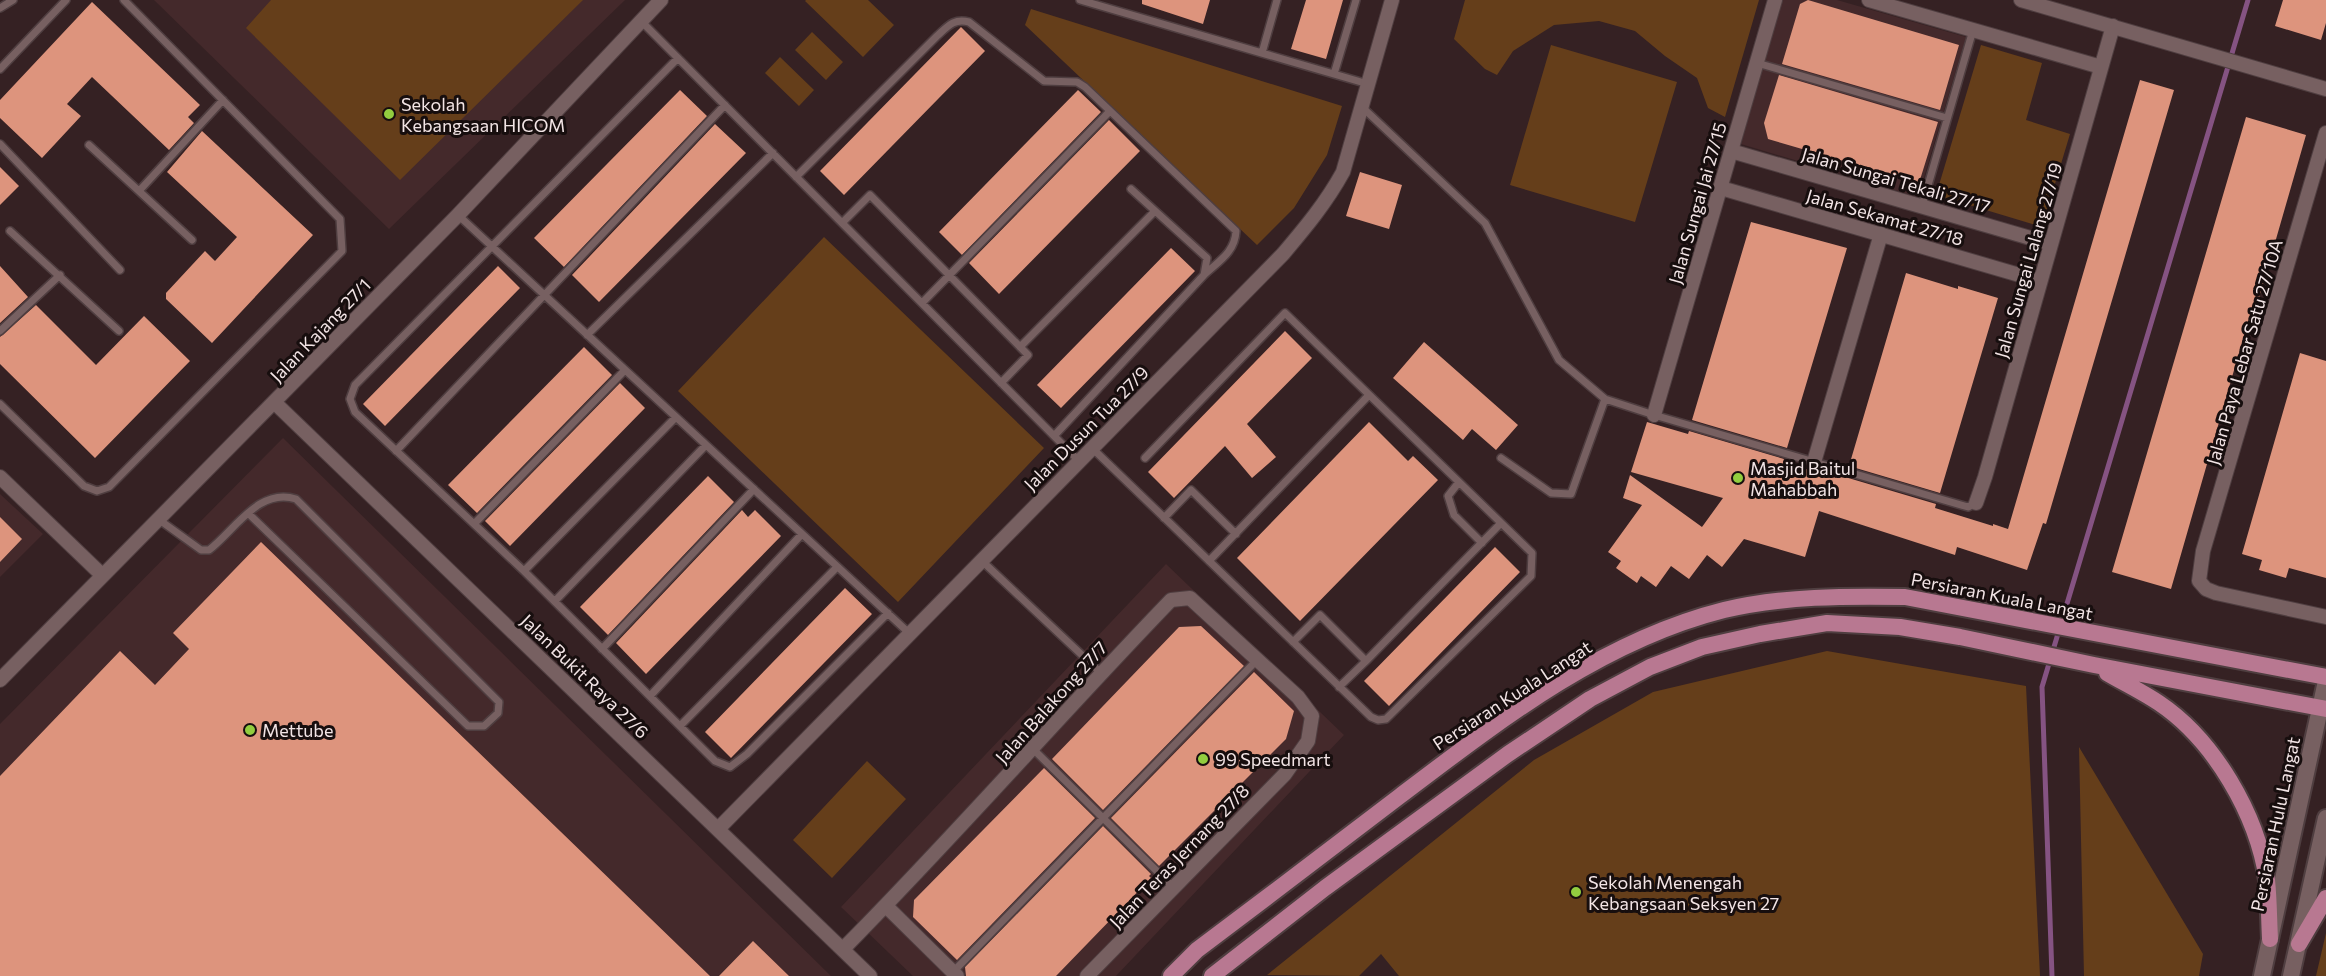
<svg xmlns="http://www.w3.org/2000/svg" width="2326" height="976" font-family="Commissioner,sans-serif">
<style>
.built{fill:#44292b}
.green{fill:#653e1a}
.lines{fill:none;stroke-linecap:round;stroke-linejoin:round}
.stream{stroke:#855382;stroke-width:5}
.building{fill:#dd947d}
.service-casing{stroke:#4f3e40;stroke-width:10}
.minor-casing{stroke:#4f3e40;stroke-width:16}
.secondary-casing{stroke:#4f3e40;stroke-width:20}
.primary-casing{stroke:#4f3e40;stroke-width:20}
.service{stroke:#776061;stroke-width:7}
.minor{stroke:#776061;stroke-width:14}
.secondary{stroke:#776061;stroke-width:16}
.primary{stroke:#b87891;stroke-width:16}
.poi-dot{fill:#92cd3f;stroke:#170e0e;stroke-width:2}
.labels{text-anchor:middle;dominant-baseline:central;stroke-width:6;stroke-linejoin:round;paint-order:stroke}
.poi-label{font-size:18px;fill:#f2e4e5;stroke:#170e0e;text-anchor:start}
.street-label{font-size:18px;fill:#f2e4e5;stroke:#170e0e}
</style>
<rect width="100%" height="100%" fill="#352123"/>
<path class="built" d="M154,0h471l-236,229z
M1782,0h55l129,37 -48,160 -177,-53z
M283,438l548,538h-831v-252z
M0,494l43,40 -43,43z
M1166,564l178,171 -228,241h-203l-72,-69z"/>
<path class="green" d="M271,0h312l-183,180 -154,-152z
M806,0h62l26,25 -31,32 -58,-56z
M1465,0h294l-34,117 -17,-9 -11,-30 -32,-22 -30,-25 -36,-10 -45,4 -41,26 -16,24 -12,-6 -31,-30z
M1031,9l311,97 -15,49 -33,53 -37,37 -232,-220z
M812,32l31,30 -17,18 -31,-30z
M1551,45l126,37 -42,140 -125,-37z
M1981,45l61,18 -16,57 44,14 -28,93 -106,-32z
M780,57l34,33 -15,16 -34,-33z
M824,237l220,211 -146,154 -220,-211z
M1827,651l199,35 14,290h-641l-18,-22 -22,22 -92,-1 267,-215 119,-68z
M2079,747l124,207 -4,22h-115z
M867,761l39,38 -74,79 -39,-38z
M2326,933v43h-10z"/>
<g class="lines">
<path class="stream" d="M2052,976l-10,-289 206,-687"/>
</g>
<path class="building" d="M1142,0h68l-7,24 -61,-20z
M1306,0h37l-17,59 -35,-10z
M1808,0l151,45 -19,65 -158,-46 18,-60z
M2283,0h43v23l-5,17 -46,-14z
M92,2l108,103 -12,12 6,6 -25,27 -77,-73 -25,27 14,12 -39,42 -42,-40v-18z
M961,27l24,24 -141,144 -24,-24z
M1779,75l159,47 -19,61 -151,-44 -4,-16z
M2140,80l34,10 -128,434 -3,-1 -16,47 -70,-23 -2,8 -136,-44 -14,46 -61,-18 -22,28 -15,-12 -18,24 -18,-13 -15,21 -15,-11 -4,7 -21,-15 5,-7 -13,-9 34,-47 -19,-7 7,-23 72,52 21,-29 -92,-26 16,-50 41,12 1,-3 95,28 -1,3 53,16 1,-2 8,1 91,27 -1,4 58,18v-2l15,5z
M680,90l27,26 -143,151 -30,-29z
M1078,90l23,22 -139,143 -23,-23z
M2246,117l60,18 -57,198 -4,-1 -74,257 -59,-17z
M1109,120l31,31 -141,143 -30,-31z
M715,124l31,29 -147,149 -27,-27z
M202,131l111,104 -101,108 -46,-44v-6l39,-42 10,10 22,-24 -70,-65z
M0,167l19,19 -19,19z
M1360,172l42,13 -13,44 -43,-13z
M1751,222l96,26 -60,200 -95,-28z
M1171,248l24,23 -134,137 -24,-23z
M0,266l28,31 -28,26z
M498,266l22,22 -135,138 -22,-22z
M1906,273l52,16v-3l40,12 -58,195 -91,-27z
M36,305l60,60 48,-49 46,45 -95,97 -95,-94v-27z
M1285,331l27,27 -65,66 29,33 -24,21 -27,-32 -51,52 -26,-26z
M1424,342l94,83 -22,25 -24,-21 -9,11 -70,-62z
M584,347l28,28 -135,138 -29,-28z
M2300,353l26,8v217l-37,-10 -3,10 -27,-8 3,-10 -20,-6z
M620,383l25,25 -135,138 -25,-25z
M1369,422l39,39 5,-5 25,24 -138,141 -63,-63z
M708,476l26,26 -126,133 -28,-28z
M742,510l6,7 7,-7 26,26 -135,138 -30,-31z
M0,517l22,22 -22,23z
M261,542l449,434h-710v-200l120,-125 35,34 34,-36 -16,-16z
M1495,547l25,25 -131,134 -25,-25z
M845,588l27,26 -141,144 -26,-26z
M1201,626l43,40 -141,144 -51,-51 127,-132z
M1254,672l40,39 -8,28 -127,127 -48,-48z
M1044,768l51,50 -138,142 -44,-43 1,-17z
M1103,826l48,48 -2,2 2,2 -95,98h-90l-1,-9z
M753,941l36,35h-70z"/>
<g class="lines">
<g class="service-casing">
<path id="service" d="M1080,0l288,84
M0,8l13,-8
M641,21l438,440
M1262,53l15,-53
M678,58l-323,327 -5,14 5,13 169,159 191,190 15,6 17,-13 141,-141
M1757,63l190,55
M0,69l66,-69
M1334,74l22,-74
M1362,107l123,116 74,137 46,39 49,16 314,92 8,-4
M0,144l120,126
M89,145l103,95
M796,177l141,-141c11,-10 17,-18 32,-14l75,59 33,1 8,5 151,144c-1,21 -17,30 -32,44
M139,191l84,-91
M1922,206l51,-176
M458,215l451,418
M842,223l28,-28 158,160 -27,28
M10,231l109,100
M922,303l188,-192
M0,331l60,-56
M587,335l186,-182
M1020,347l135,-136
M0,404l84,82 13,5 12,-4 233,-236 -2,-32 -216,-219
M1054,436l150,-161 3,-17 -76,-69
M1092,448l279,269 7,3 8,-1 145,-143 1,-23 -247,-240 -140,145
M396,451l329,-346
M1501,458l50,35 20,1 34,-95
M1459,482l-11,14 6,19 28,28
M1164,518l27,-28 45,44
M158,519l43,31h8c26,-20 50,-63 87,-51l203,203 -1,11 -14,13h-16l-219,-212
M474,524l151,-154
M981,560l120,113
M1209,561l160,-166
M524,571l152,-154
M555,601l151,-156
M1293,642l27,-27 46,46 135,-138
M602,649l152,-160
M1339,687l27,-26
M650,696l152,-162
M680,726l157,-159
M1033,749l140,138
M953,972l304,-312"/>
</g>
<g class="minor-casing">
<path id="minor" d="M1869,0l232,67
M2021,0l305,89
M2326,133l-123,418 -4,30 7,8 10,4 110,24
M1731,151l320,93
M1721,188l319,93
M274,402l596,574
M1654,415l121,-415
M1814,462l67,-228
M0,477l102,98
M1976,503l9,-26 128,-451
M0,680l458,-465 203,-215
M718,829l565,-575c22,-26 43,-51 60,-82l49,-172
M886,906l71,70
M843,949c112,-113 217,-234 328,-349l19,-2 108,99 14,19 -4,25 -23,33 -198,202"/>
</g>
<g class="secondary-casing">
<path id="secondary" d="M2262,976l64,-295
M2291,976l35,-158"/>
</g>
<g class="primary-casing">
<path id="primary" d="M2107,673c17,10 36,19 52,30 55,37 98,111 108,177 2,19 2,40 3,59
M2299,944l27,-46
M1171,976l26,-26c68,-51 135,-102 203,-154 99,-75 201,-155 324,-186 59,-14 122,-14 181,-13l421,80
M1212,976l113,-88 183,-134 82,-55 60,-32 52,-20 58,-13 67,-11 73,4 60,10 134,28 232,44"/>
</g>
<use href="#service" class="service"/>
<use href="#minor" class="minor"/>
<use href="#secondary" class="secondary"/>
<use href="#primary" class="primary"/>
</g>
<g class="poi-dot">
<circle cx="389" cy="114" r="6"/>
<circle cx="1738" cy="478" r="6"/>
<circle cx="250" cy="730" r="6"/>
<circle cx="1203" cy="759" r="6"/>
<circle cx="1576" cy="892" r="6"/>
</g>
<g class="labels">
<g class="poi-label">
<text x="401" y="104">Sekolah<tspan x="401" dy="21">Kebangsaan HICOM</tspan></text>
<text x="1750" y="468">Masjid Baitul<tspan x="1750" dy="21">Mahabbah</tspan></text>
<text x="262" y="730">Mettube</text>
<text x="1215" y="759">99 Speedmart</text>
<text x="1588" y="882">Sekolah Menengah<tspan x="1588" dy="21">Kebangsaan Seksyen 27</tspan></text>
</g>
<g class="street-label">
<text transform="translate(1896 180) rotate(16)">Jalan Sungai Tekali 27/17</text>
<text transform="translate(1697 203) rotate(-74)">Jalan Sungai Jai 27/15</text>
<text transform="translate(1885 217) rotate(16)">Jalan Sekamat 27/18</text>
<text transform="translate(2028 260) rotate(-74)">Jalan Sungai Lalang 27/19</text>
<text transform="translate(320 330) rotate(-46)">Jalan Kajang 27/1</text>
<text transform="translate(2244 352) rotate(-74)">Jalan Paya Lebar Satu 27/10A</text>
<text transform="translate(1086 428) rotate(-45)">Jalan Dusun Tua 27/9</text>
<text transform="translate(2002 596) rotate(11)">Persiaran Kuala Langat</text>
<text transform="translate(585 676) rotate(44)">Jalan Bukit Raya 27/6</text>
<text transform="translate(1512 695) rotate(-33)">Persiaran Kuala Langat</text>
<text transform="translate(1051 702) rotate(-48)">Jalan Balakong 27/7</text>
<text transform="translate(2275 824) rotate(-78)">Persiaran Hulu Langat</text>
<text transform="translate(1179 856) rotate(-46)">Jalan Teras Jernang 27/8</text>
</g>
</g>
</svg>
